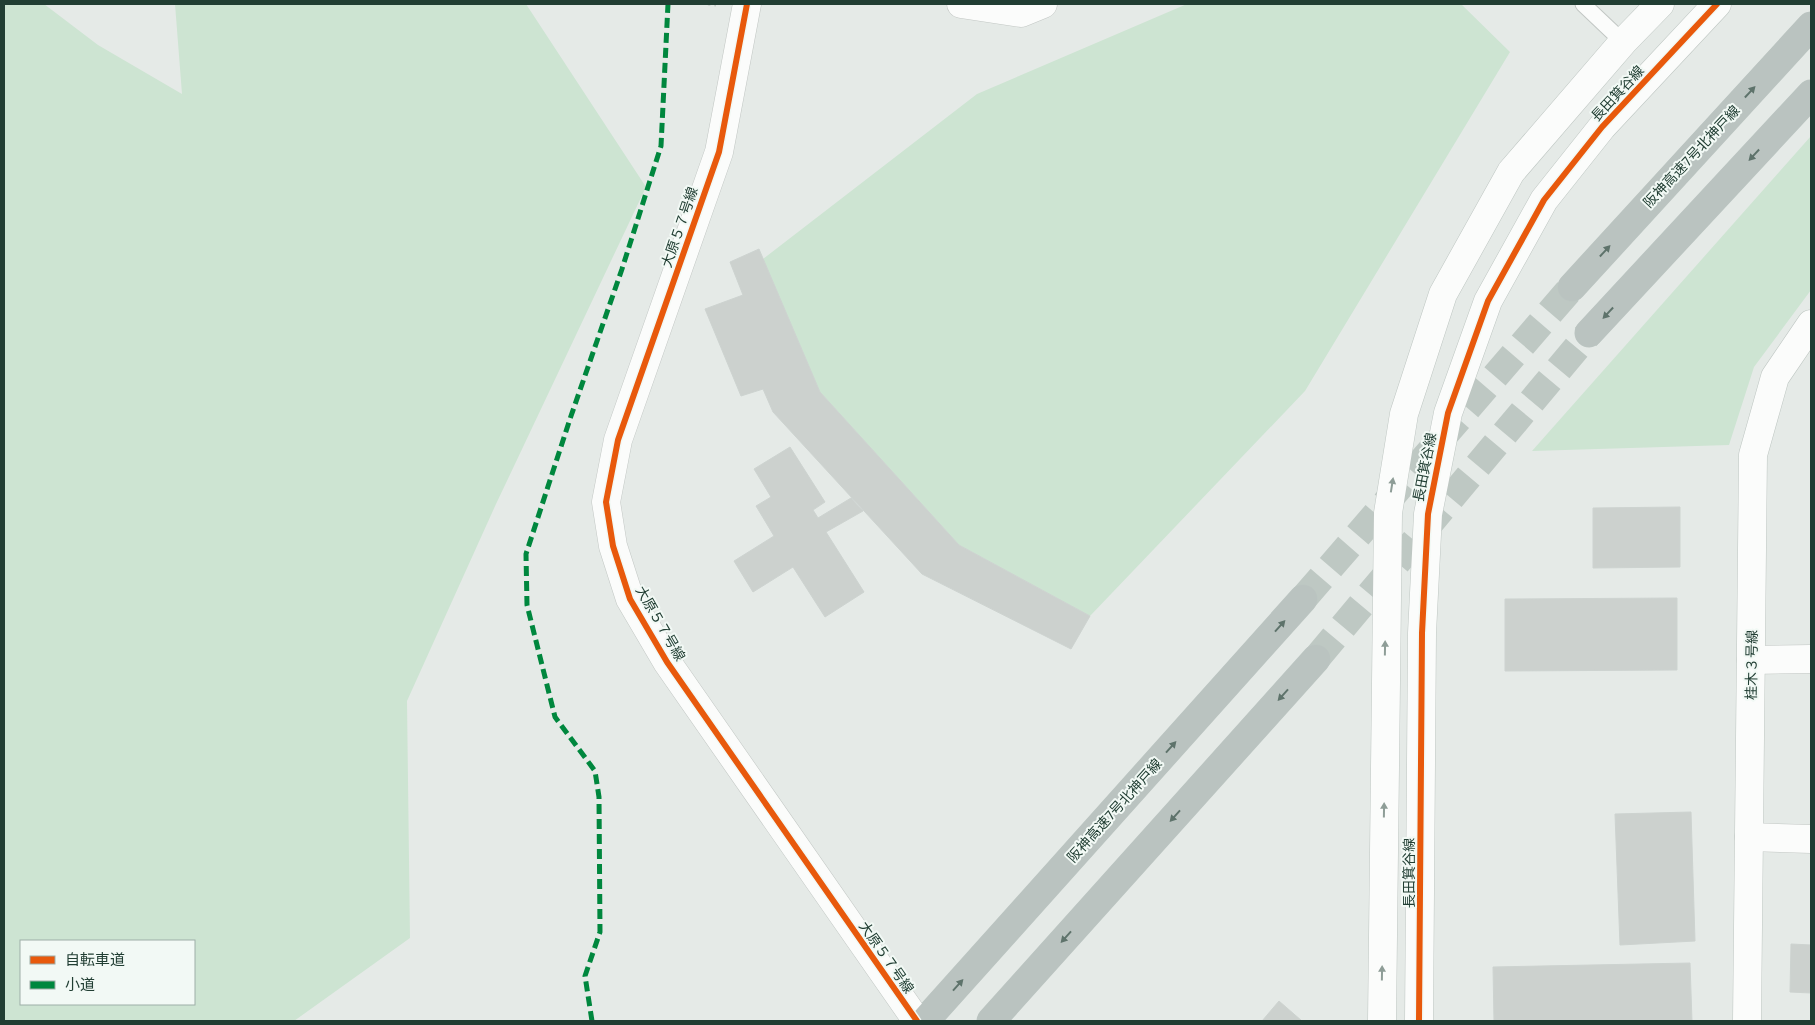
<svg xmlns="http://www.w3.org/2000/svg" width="1815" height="1025" font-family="'Exo 2','Noto Sans JP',sans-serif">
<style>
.green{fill:#cde4d2;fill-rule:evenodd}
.building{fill:#ccd1ce;stroke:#cdd3d0}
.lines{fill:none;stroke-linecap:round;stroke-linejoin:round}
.highway-tunnel{stroke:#bec8c3;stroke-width:28;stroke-dasharray:28 14;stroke-linecap:butt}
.lane-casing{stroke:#c2c7c4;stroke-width:17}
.street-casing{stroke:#c2c7c4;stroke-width:29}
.secondary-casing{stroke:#bec6c2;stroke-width:29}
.highway-casing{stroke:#bcc6c2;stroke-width:29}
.path{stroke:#c1cac5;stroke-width:3;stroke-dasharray:2.5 4;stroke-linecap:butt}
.lane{stroke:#fbfcfb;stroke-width:15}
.street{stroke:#fbfcfb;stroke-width:28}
.secondary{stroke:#fbfcfb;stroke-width:28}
.highway{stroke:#bac3c0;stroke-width:28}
.quiet{stroke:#00873e;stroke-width:5;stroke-dasharray:10 5;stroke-linecap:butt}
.cycleway-casing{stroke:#f2f9f5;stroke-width:9}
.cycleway{stroke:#e8590c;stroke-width:6}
.oneway{fill:#5e736b}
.oneway2{fill:#8e9d97}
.labels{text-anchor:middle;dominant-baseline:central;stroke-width:4;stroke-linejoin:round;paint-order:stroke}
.street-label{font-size:14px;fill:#213e33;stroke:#f2f9f5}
</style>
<rect width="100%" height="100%" fill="#e5eae7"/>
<path class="green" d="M4,4h40l54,41 84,49 -7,-90h351l120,183 -150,317 -89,197 3,237 -116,83h-290zM21,941h173v63h-173z
M1187,4h274l49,48 -205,339 -215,225 -131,-71 -139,-153 -57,-133 214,-165z
M1811,136v154l-57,77 -25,78 -197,6z"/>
<path class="building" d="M759,249l61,143 139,153 131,71 -19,33 -149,-75 -149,-162 -10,-23 -22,7 -36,-87 38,-14 -13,-33z
M790,447l35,55 -12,8 5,8 33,-20 12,13 -37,21 38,60 -39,25 -32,-50 -40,25 -19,-31 40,-25 -18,-30 15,-9 -17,-28z
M1680,507v60l-87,1v-60z
M1677,598v72l-172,1v-72z
M1691,812l4,129 -75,4 -5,-131z
M1791,944l20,1v48l-21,-1z
M1690,963l2,58h-198l-1,-54z
M1279,1001l23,20h-40z"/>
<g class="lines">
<path class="highway-tunnel" d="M1303,599l269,-312
M1316,659l273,-326"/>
<g class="lane-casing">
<path id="lane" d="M1583,4l40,38"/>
</g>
<g class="street-casing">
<path id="street" d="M747,4l-28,148 -101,288 -12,62 7,44 17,53 37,63 250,359
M961,4l60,9 22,-9
M1751,660l60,-1
M1749,837l62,2"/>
</g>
<g class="secondary-casing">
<path id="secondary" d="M1382,1021l6,-508 16,-99 39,-120 68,-122 112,-130 37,-38
M1419,1021l3,-388 6,-119 20,-101 40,-112 56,-101 58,-73 115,-123
M1747,1021l6,-566 22,-78 36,-53"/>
</g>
<g class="highway-casing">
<path id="highway" d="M1572,287l239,-261
M1589,333l222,-239
M925,1021l378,-422
M991,1021l325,-362"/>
</g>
<path class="path" d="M708,4l8,1"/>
<use href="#lane" class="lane"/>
<use href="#street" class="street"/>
<use href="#secondary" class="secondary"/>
<use href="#highway" class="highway"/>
<path class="quiet" d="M592,1021l-7,-45 15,-44 -1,-135 -4,-26 -40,-54 -28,-112 -1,-51 45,-138 51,-147 39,-123 7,-142"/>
<g class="cycleway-casing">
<path id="cycleway" d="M747,4l-28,148 -101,288 -12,62 7,44 17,53 37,63 250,359
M1419,1021l3,-388 6,-119 20,-101 40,-112 56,-101 58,-73 115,-123"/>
</g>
<use href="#cycleway" class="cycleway"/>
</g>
<defs><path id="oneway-solid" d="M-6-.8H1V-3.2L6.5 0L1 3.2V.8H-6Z" transform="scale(1.25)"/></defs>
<g class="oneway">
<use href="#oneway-solid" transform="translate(1750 92) rotate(-47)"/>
<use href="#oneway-solid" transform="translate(1754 155) rotate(133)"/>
<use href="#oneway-solid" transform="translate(1605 251) rotate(-47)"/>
<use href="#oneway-solid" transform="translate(1608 313) rotate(133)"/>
<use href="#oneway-solid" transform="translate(1280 626) rotate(-48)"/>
<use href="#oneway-solid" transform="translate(1283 695) rotate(132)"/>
<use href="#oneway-solid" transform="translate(1171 747) rotate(-48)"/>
<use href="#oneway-solid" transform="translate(1175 816) rotate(132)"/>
<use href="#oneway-solid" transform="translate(1066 937) rotate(132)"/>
<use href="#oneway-solid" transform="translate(958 985) rotate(-48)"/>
</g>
<g class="oneway2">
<use href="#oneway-solid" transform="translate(1392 485) rotate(-81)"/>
<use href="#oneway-solid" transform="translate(1385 648) rotate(-89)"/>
<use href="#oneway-solid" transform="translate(1384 810) rotate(-89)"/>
<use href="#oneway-solid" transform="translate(1382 973) rotate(-89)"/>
</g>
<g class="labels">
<g class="street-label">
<text transform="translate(1617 93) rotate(-47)">長田箕谷線</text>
<text transform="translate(1691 156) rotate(-47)">阪神高速7号北神戸線</text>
<text transform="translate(679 227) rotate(-71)">大原５７号線</text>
<text transform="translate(1424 467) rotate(-79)">長田箕谷線</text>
<text transform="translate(661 623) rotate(60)">大原５７号線</text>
<text transform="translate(1751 665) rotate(-89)">桂木３号線</text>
<text transform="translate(1114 810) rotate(-48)">阪神高速7号北神戸線</text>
<text transform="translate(1408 873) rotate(-90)">長田箕谷線</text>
<text transform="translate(887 957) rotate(55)">大原５７号線</text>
</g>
</g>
<rect width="1815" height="1025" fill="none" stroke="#213e33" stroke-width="10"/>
<rect x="20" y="940" width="175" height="65" fill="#f2f9f5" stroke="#9eaea7"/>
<rect x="30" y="956" width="25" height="8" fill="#e8590c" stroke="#9eaea7"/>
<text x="65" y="965" font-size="15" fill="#213e33">自転車道</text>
<rect x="30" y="981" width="25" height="8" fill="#00873e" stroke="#9eaea7"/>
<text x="65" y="990" font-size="15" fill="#213e33">小道</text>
</svg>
